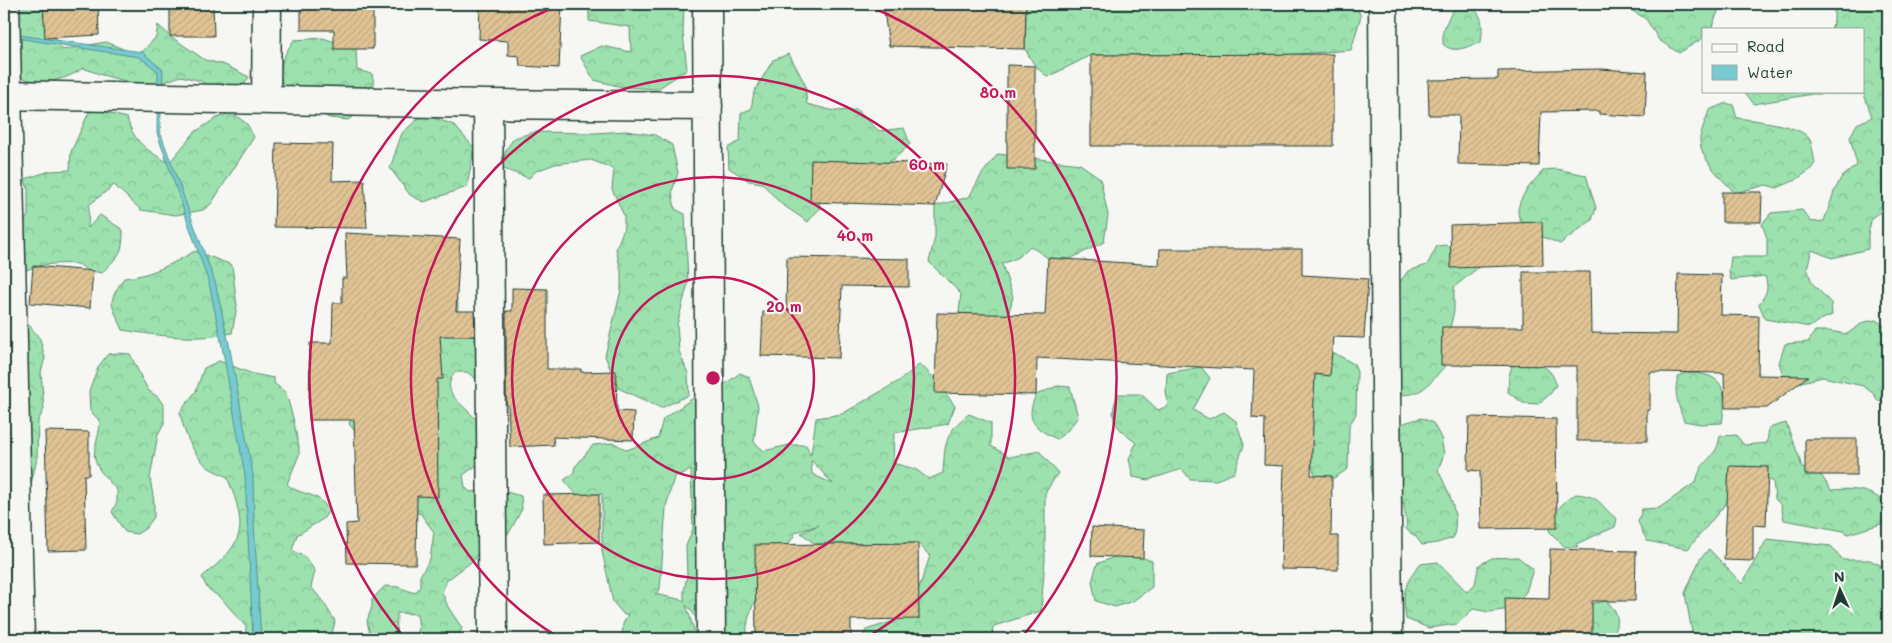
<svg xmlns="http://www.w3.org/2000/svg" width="1892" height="643" font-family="Mali,sans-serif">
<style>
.forest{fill:url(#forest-crowns);stroke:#5e8f71;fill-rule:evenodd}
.water{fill:#78cad1;stroke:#549292}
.building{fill:url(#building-hatch);stroke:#1f3d34}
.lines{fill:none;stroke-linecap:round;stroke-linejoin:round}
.minor-casing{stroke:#1f3d34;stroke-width:31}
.minor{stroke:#f6f6f2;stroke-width:28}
.ring{fill:none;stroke:#c2185b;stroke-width:2.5}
.centre{fill:#c2185b;stroke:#f6f6f2;stroke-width:2.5}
.ring-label{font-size:15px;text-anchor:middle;font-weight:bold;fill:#c2185b;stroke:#f6f6f2;stroke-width:4.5;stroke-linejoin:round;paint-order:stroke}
</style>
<defs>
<pattern id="forest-crowns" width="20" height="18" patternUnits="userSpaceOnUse" patternTransform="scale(1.25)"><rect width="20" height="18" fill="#9ce1ae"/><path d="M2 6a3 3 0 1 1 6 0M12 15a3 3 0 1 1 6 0" fill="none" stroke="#86c296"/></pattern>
<pattern id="building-hatch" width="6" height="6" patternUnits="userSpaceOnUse" patternTransform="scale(1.25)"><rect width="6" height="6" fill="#e1c495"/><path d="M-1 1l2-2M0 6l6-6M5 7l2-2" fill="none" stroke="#c1a981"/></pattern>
</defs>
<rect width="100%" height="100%" fill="#f6f6f2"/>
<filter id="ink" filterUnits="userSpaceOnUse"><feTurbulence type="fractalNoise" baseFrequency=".02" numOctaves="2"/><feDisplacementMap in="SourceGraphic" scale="10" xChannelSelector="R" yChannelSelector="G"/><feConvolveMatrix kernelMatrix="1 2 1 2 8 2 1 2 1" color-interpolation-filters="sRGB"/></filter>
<g filter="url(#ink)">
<path class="forest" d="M4,4h50l2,34 6,12 44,-8 22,9 14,1 14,-15 2,-12 12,11 35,24 20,5 24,12 -7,11 -18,11 -23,-18 -20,-5 -32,11 -47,-12 -19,-7c-19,14 -46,18 -67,7z
M589,4h95l-1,29 4,37 -30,19 -35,-2 -28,-7 -14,-24 22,-10 29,6 -1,-25 -41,-6z
M1022,4h333l6,12 -10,34 -65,5h-195l-43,22 -13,-11 -10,-17 1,-34z
M1466,4c18,8 17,21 15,38 -13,4 -27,13 -38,2v-13l6,-14 6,-9z
M1621,4h100l-10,25h-8v9l-24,15 -20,-13 -13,-21z
M1834,4h54v205l-16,8 -4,17v15l-36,9 -20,-8 -5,18 5,15 19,20 1,12 -14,6 -8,6 -45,-8 -6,-15c8,-11 10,-15 6,-28l-34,4 -2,-8 2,-15h36v-19l-5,-14 9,-11 31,-3 9,12 13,-1 10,-29 7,-14 16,-13 -7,-28 7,-13 15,-7 -8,-23h-51l-59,10 -10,-13h119v-62h-32l3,-9z
M323,38l33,11 1,21 15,4c7,31 0,28 -24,46l-19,-2 -46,-30c-5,-22 -1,-30 11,-48z
M789,54l16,30 2,20 27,7 23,-1 22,21 25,-3 6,16c-25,28 -53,32 -88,42l-3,23 -11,13 -28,-19 -18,-20 -13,-2 -20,-13 -1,-20 12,-7 1,-28 10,-4 3,-17 19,-32z
M1726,103l7,2 4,13c15,2 67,7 73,22 3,7 3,16 5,23l-4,6 -15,11 -19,8 -11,-3 -31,8c-12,-13 -34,-33 -35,-52 -1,-7 7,-23 9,-31z
M100,111l27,7c7,25 21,33 42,45l26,-31 20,-13 16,-7 16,12 7,13 -43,67 -8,6 -27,5 -35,-5 -27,-25 -25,20 -1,23 12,-13 23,15c0,27 -5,24 -21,43l-16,-3 -7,-6c-22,-1 -45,-1 -63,12l1,-45 11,-15v-26l-3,-11 25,-8 20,-1 1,-18 18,-40z
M424,114l30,11 20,23 -7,39 -43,15 -14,-7 -20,-27 12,-35z
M626,131l29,4 17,10 6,28 -6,18 3,18 10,5 3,69 -11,42 2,26 9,23 1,21 -28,13 -43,-20 -13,-32 16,-66v-19l-5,-22 8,-21v-12l-12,-27 2,-20 -23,-9 -36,4 -19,7 -7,7 -23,-8 -5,-4 6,-18 7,-10 21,-6 60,1z
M998,154l82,10 20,14 8,37 -4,27 -34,17 -22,-1 -18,-12 -11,11 -17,7 11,33 -8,30 -28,2 -18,-16 2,-19 -32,-32 6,-25v-31l34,-9 13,-23z
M1556,169l30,6 10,33 -4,12 -32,24c-8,-4 -18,-6 -26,-11 -33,-18 -7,-45 10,-63z
M1446,245l28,11 5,11 -25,20v24l-8,34v20c-17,18 -23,33 -51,29l-9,-41 -15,-25 22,-37 15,-20 19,-6 10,-19z
M195,251l37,14 5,41 -5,27c-37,8 -72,3 -109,-3 -12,-28 -17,-25 1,-52 26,-2 48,-14 71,-27z
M450,276l8,28 -1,19 8,13 19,1 28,8 -4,24 -6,14 -18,2 -17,-13h-12c-18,23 13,33 23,51 6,9 6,24 9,35l-24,17 2,12 5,5 25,-3 26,7 1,13 -13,24 -30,18 -5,9 -27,20 -5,12 6,15 14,21 -5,11h-41l3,-11 -2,-14 -20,-1 -1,26h-25l-4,-18 5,-14v-8l13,-13 13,1 17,6 5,-6v-11l10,-17 4,-27 -14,-19h-9l-52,-77 -10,-12 4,-10z
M15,319l15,7 10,13 5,19 -4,14 3,37 -6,12 -1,38 -8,34z
M1876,320l11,8 1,3v69l-10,1 -4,-7 -11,-8 -40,-9 -26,6 -14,-8 -4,-12 6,-19 23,-2 7,-11h14l18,3 17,-12z
M1325,352l11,2 18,10 3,8 -1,42 -7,12 -1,43 -14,9 -17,5 -9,-33 -11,-85z
M119,353l11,1 12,25 7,12 9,6 6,9v17l-6,11 -8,44 4,24v15l-8,11 -9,6 -12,-2 -13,-20 5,-10v-12c-10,-12 -26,-24 -22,-41 2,-10 5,-18 5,-28l-10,-10 -1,-20 9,-24 10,-13z
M1527,360c15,4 26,9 29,25l-5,8 -12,11 -16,-1 -15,-11 1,-16 3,-10z
M219,361l34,13 21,4v5l12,10 7,25 6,29v8l-12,29c14,13 31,6 42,27l-6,8 -26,16 -5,15 13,7 10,14 -4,16 11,13 13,21 -4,17 -9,1h-77l1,-12 -24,-28 -15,-11 -5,-11c13,-11 33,-26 37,-44 4,-16 -6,-42 -12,-56 -5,-3 -13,-6 -18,-9 -17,-14 -25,-35 -29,-56l16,-21 8,-23z
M920,364l16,16 19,26 -7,18 -54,9 -1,30 22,6 14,10 14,-6c2,-28 1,-41 26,-59l22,9v23l19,11 29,-6 19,22 -13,20v66l-4,52 -47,15 -4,13h-129l5,-9 31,-10 22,-32 11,-32 -12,-13 -103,1 -14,-11 18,-8 -23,7c-16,29 -54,74 -49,107h-43c-7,-13 -6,-24 -18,-34l11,34h-75l1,-15 5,-10 -4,1 -11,-13 -11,-51v-57l-25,1 -13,-15 9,-6 2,-7 18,-22 21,-2 13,7 31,-12 5,-19 33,-23 24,-8 20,-15 9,4 9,29 -4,36 10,9 25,-6h17l5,10 5,-37 26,-4 57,-33zM811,461h1l21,23 -21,-10zM691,470l2,59 -7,17 1,30 -3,15v11l-1,-2 -28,-6 5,-5 6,-82 8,-30z
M1201,367l9,11 -17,32 16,9 15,-7 12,9 8,24 -10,28 -18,7 -26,-1 -8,-10 -34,11 -15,-3 -4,-18 7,-16c-20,-16 -29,-23 -18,-49h23l17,16 10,-4 -2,-15 1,-18z
M1685,373c39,-1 43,16 37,50l-22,1 -16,-3c-5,-14 -12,-31 -5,-45z
M1057,386l13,1 8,30 -10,13 -11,9c-22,-10 -33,-19 -21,-44z
M1422,418l11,5 8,15 3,16 -6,16c10,21 23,45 15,68l-16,5 -15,2 -6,-8 -10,-8c2,-10 -3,-17 -2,-27l-6,9c-29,-10 -27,-8 -27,-38 0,-7 -2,-17 0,-23 5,-18 35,-29 51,-32z
M1786,423l13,34 3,11 19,7 10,15c24,-2 39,-1 57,15v17l-40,12 -4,-3 -60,-11 -3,-15 -6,-6 -2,-18 -44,-12 -1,32 -40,48 -41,-8 -9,-19 4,-13 17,-1 37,-26c5,-19 9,-17 19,-31 3,-4 4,-10 5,-15l16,-1 8,10 23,-2 2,-15z
M1576,494c28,3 22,11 41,25l-2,8 -39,17 2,3h-13l-16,-16c2,-15 13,-30 27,-37z
M1767,539l64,7 12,14h27l18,9v70h-226l31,-1 -8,-45 15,-34 9,-10 33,35z
M1126,552l26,9v26l-19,14 -18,6 -19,-6 -4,-19 5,-18z
M1518,557l15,12 -7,23 -15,17 -22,3 -16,-3 -16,15 -28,4 -23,-9c-4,-27 -2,-34 14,-55l18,-2 29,30 8,-8 4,-19 13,-7z
M1607,601c13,15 13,20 5,38h-30l3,-11 3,-24z"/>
<path class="water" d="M4,33l138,19 21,18 -3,62 55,150 14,62 24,131 1,49 7,115h-8l-8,-163 -23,-130 -13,-63 -52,-150 1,-62 -19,-14 -135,-21z"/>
<path class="building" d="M43,4h55l1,31 -54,3z
M170,4h43l1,32h-44z
M301,4h72v45h-39v-19h-33z
M480,4h82l-3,64 -39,-2 -1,-10 -11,-1v-14l-29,-2z
M883,4h143l-1,45 -136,-3z
M1333,54v92h-242v-91z
M1007,65l28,1v103h-28z
M1601,69l46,3 -2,45 -46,-3v-3l-58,1 -2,54 -81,-2 1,-49h-30l-1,-35 70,-1v-8z
M276,143l57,1 -1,37 32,-1 3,48 -93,-1z
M811,160l136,4 -12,42 -125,-4z
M1722,192h40l-1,30h-39z
M1542,222l1,43 -92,3 -1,-43z
M345,233l115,6 -4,72h18l1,25h-35l3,43h-6l1,118 -21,-1 -1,68 -69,-1 -1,-39 11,-1 -3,-103h-45l1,-77h22l1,-40h9v-25h5z
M1160,249h142v26l66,4 -4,59 -31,-1 -3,39 -15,-2 -4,101 21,1 -1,60h7v34l-57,-1 3,-103 -20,-1 1,-46 -13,-1 2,-48 -217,-12 -1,37 -101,-2 2,-80 108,2 3,-57 111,7z
M787,257l122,2v28l-67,-1 -3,72 -78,-2 2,-44 23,1z
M33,266l60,5 -3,37 -60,-5z
M1523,272h67l1,61 86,1 1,-60 44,1 -1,40 38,1 -1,59 50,1 -41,32h-42l-1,-35 -74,-1v38h-3v31h-70v-75l-136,-1 1,-38h81z
M512,288l35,1v80h34v3l35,-1 1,40 17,1 -1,28 -80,-3 1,8 -44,2 -2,-42h-2v-94h6z
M1469,417l87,2 1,109 -76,1 -1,-58 -12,-1z
M45,431l44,1v43h-5l2,75 -38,1z
M1805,439h52v36h-52z
M1729,466l39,1 -2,59 -13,-1v36l-29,-1z
M599,494v48l-55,2 -1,-49z
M1092,527l52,3 -1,28 -52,-2z
M918,543l1,76 -68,1v19h-95l-1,-94z
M1550,549l86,2 -1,50h-43v38h-86l-1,-41 44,1z"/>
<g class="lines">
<g class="minor-casing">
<path id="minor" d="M5,4l15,635
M707,4l4,635
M1383,4l5,635
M4,95l484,9 220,2
M266,100l1,-96
M488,104l5,535"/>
</g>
<use href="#minor" class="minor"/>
</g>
</g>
<g class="ring">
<circle cx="713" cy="378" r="101"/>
<circle cx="713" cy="378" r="201"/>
<path d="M560 638A302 302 0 1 1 866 638"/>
<path d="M404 637A403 403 0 0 1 562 4M864 4A403 403 0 0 1 1022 637"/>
</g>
<circle cx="713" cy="378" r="8" class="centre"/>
<g class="ring-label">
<text x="998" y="98">80 m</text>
<text x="927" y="170">60 m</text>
<text x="855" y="241">40 m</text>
<text x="784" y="312">20 m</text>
</g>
<rect width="1892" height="643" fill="none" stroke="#f6f6f2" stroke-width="20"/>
<rect x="10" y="10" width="1872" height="623" fill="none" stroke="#1f3d34" stroke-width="2" filter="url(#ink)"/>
<rect x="1702" y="28" width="162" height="65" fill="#f6f6f2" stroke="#a0aca6"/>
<rect x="1712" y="44" width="25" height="8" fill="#f6f6f2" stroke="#a0aca6"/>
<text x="1747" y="52" font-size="15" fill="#1f3d34">Road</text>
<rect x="1712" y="65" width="25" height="15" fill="#78cad1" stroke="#a0aca6"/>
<text x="1747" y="78" font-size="15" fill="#1f3d34">Water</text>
<g transform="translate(1840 590) rotate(357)" stroke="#f6f6f2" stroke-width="4" paint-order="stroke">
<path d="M0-4L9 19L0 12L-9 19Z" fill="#1f3d34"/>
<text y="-8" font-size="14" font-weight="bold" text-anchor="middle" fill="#1f3d34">N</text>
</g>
</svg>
